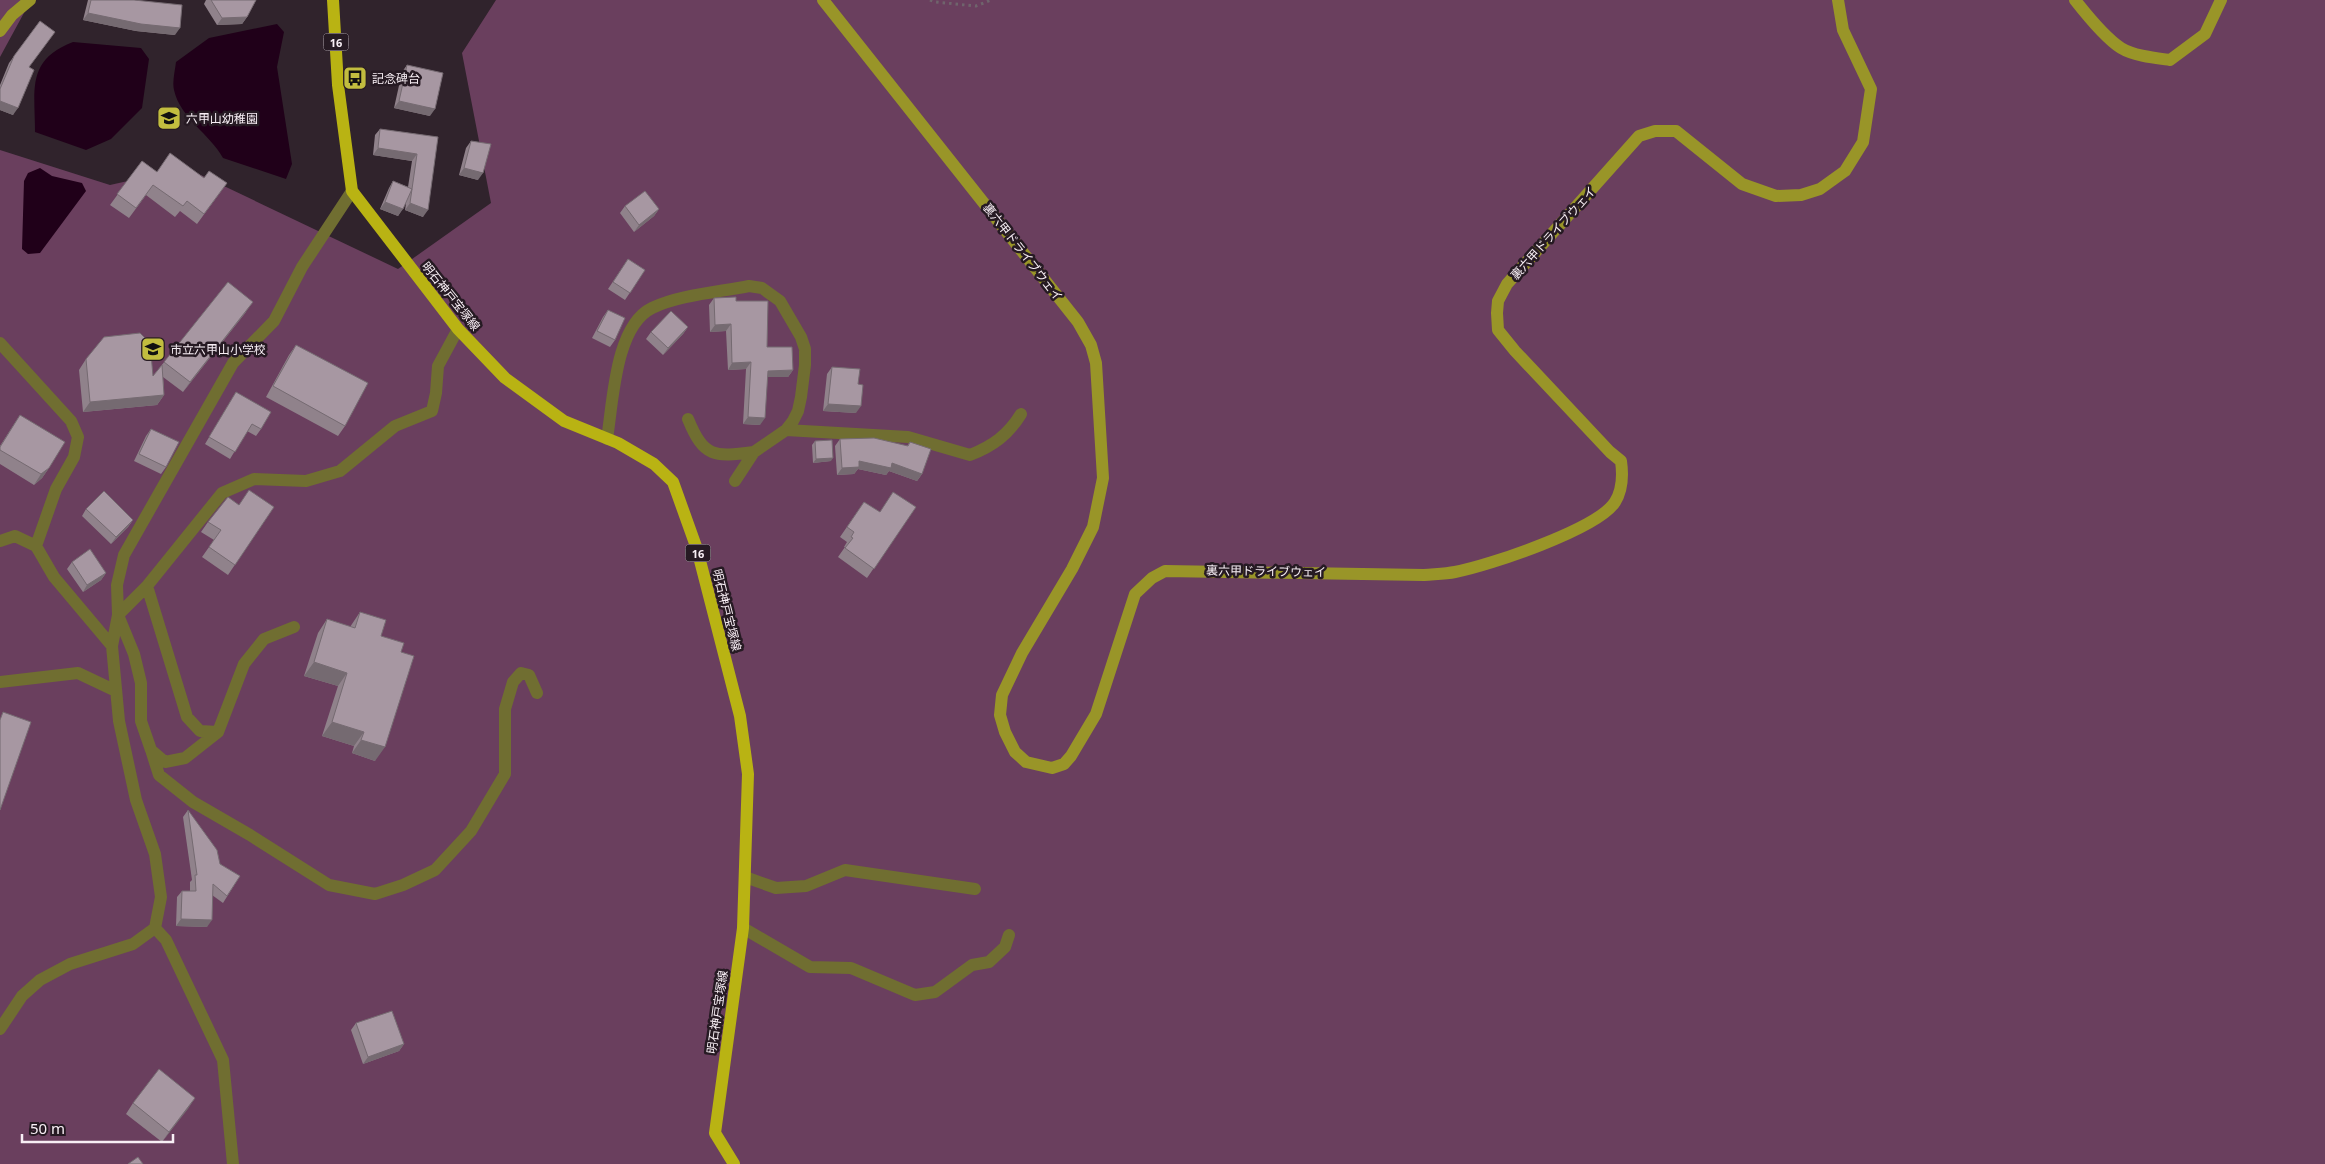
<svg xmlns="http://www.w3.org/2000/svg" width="2325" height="1164" font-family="'Noto Sans','Noto Sans JP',sans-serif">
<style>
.green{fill:#6a3f5e}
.water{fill:#200019}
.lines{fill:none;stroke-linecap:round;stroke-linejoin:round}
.path{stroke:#6f646c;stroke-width:3;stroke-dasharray:2.5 4;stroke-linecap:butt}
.street{stroke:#706e31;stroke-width:12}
.secondary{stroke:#999528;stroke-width:12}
.primary{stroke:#b9b313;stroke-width:12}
.wall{fill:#90828b}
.shaded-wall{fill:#756a71}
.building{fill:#a797a2;stroke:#756a71}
.labels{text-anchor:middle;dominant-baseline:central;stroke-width:5;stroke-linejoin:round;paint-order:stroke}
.shield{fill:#261a23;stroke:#b9afb6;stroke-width:1}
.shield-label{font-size:11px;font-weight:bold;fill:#f8eff5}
.poi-label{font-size:12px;fill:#f8eff5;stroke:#261a23;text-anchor:start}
.street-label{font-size:12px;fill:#f8eff5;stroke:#261a23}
</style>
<rect width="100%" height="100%" fill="#30232c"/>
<path class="green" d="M0,0h31l-31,57z
M496,0h1829v1164h-2325v-1014l110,35 76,-17 212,101 93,-66 -29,-150z"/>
<path class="water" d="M277,24l7,8 -7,35 15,97 -6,15 -63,-21c-13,-24 -43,-40 -49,-68 -2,-8 1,-19 2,-28l33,-24z
M73,42l68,6 8,11 -7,49 -31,31 -25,11 -51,-18c0,-42 -9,-72 38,-90z
M40,168l12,8 30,7 4,8 -46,62 -12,1 -6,-5 2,-68 4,-8z"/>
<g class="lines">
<path class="path" d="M930,0l5,2 41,4 15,-6"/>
<path class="street" d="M0,343l71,78 7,16 -4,20 -18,32 -20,57
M688,419c16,39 26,38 66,33
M786,430l122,7 62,18c23,-9 38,-20 51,-41
M607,439c6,-37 8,-113 45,-131 27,-13 67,-16 97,-22l13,2 18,13 21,36 4,12v16l-4,32 -3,14 -5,10 -7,9 -32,22 -19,29
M0,541l15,-5 21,10 18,31 58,69
M147,586l40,131 13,14 18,1
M294,627l-30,12 -20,25 -26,68 -33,26 -20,4 -14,-12 -10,-29v-38l-7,-29 -16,-39 29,-29 75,-93 32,-14 52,2 34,-10 55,-45 37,-15 4,-18 2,-27 20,-37
M0,682l78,-9 38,18
M152,753l7,22 34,27 57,33 79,50 46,9 28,-9 32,-15 36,-39 34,-57v-65l8,-27 8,-9 8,2 8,18
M745,877l31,11 30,-2 39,-16 130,19
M155,928l11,12 57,120 10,104
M743,928l67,39 41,1 64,27 20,-3 37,-27 17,-3 16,-15 4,-12
M0,1029l22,-33 18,-16 30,-16 63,-20 22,-16 6,-31 -6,-43 -19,-54 -17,-79 -7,-75 6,-31 -1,-30 7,-30 109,-192 41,-42 28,-54 50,-76"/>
<path class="secondary" d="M823,0l255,322 13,23 5,18 7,115 -10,49 -21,42 -50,84 -20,42 -2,20 5,17 10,20 11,10 26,6 12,-4 7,-8 25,-42 39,-120 17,-16 13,-7 259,4c10,-1 21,-1 31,-3 33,-6 143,-43 160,-70 8,-13 8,-27 6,-41l-11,-9 -95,-101 -17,-21 -1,-17 1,-12 9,-17 132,-148 16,-5h21l66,53 34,12 25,-1 19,-6 25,-18 18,-29 8,-53 -28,-59 -5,-30
M2075,0c11,14 32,39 46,48 13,8 34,10 49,12l35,-26 16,-34
M0,31l12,-16 18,-15"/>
<path class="primary" d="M333,0l5,85 14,106 106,138 47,49 59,43 54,22 36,21 19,18 24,67 43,167 8,58 -5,154 -28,205 19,31"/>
</g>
<path class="wall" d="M88,0h46l41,35 -39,-4 -53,-11z
M206,0h50l-9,17 -5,7 -25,1 -13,-21z
M40,21l-11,46 -16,48 -13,-5v-25l9,-22z
M407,65l23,51 -36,-8 8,-36z
M380,129l58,8 -15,80 -18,-7 1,-7 -8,13 -18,-7 9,-21 4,-7 15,6 4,-26 -39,-6 2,-20z
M471,141l7,39 -19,-5 7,-27z
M142,161l15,11 47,6 23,5 -30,41 -17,-13 -5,6 -29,-22 -17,23 -19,-13z
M625,206l34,3 -5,7 -20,16 -14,-19z
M628,259l17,11 -20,30 -17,-11z
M228,282l18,30 -63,80 -20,-15 1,18 -7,10 -74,7 -4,-42 7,-11 67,17z
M714,298l22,3 31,46 26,23 -5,7h-21l-7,48 -17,-1 3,-55 -18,1 -2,-39 -16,1 -1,-27z
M608,310l7,30 -5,7 -18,-9 11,-21z
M688,327l-5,7 -20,21 -17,-16 5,-7z
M296,345l49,81 -7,10 -72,-39 23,-42z
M832,367l24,46 -33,-2 4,-37z
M236,392l25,37 -5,7 -9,-5 -17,28 -25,-15z
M20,415l29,53 -7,10 -8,7 -34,-21v-18z
M151,429l15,38 -5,7 -27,-13 12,-25z
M840,439l67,7 3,-4 12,32 -5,7 -28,-10 -3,4 -28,-6 -4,5 -17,1 -2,-29z
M815,441l16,20 -18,2 -1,-18z
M864,502l15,10 37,-5 -49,71 -29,-21 7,-10h-1l3,-5 -7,-5z
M239,505l35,2 -46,68 -26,-18 12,-17 -13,-8 7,-10z
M86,509l47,11 -5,7 -17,17 -29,-28z
M72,562l34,11 -5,7 -18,12 -16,-23z
M360,612l21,24 20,16 -26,109 -23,-8 2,-7 -32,-10 16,-50 -34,-10 14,-43 9,-14 23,8z
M188,810l32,54 20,12 -17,27 -11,-8 -5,32 -31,-1 1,-29 5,-6h8v-9l2,-2 -9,-63z
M356,1023l48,21 -5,7 -36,13 -12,-34z
M195,1098l-33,44 -36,-28 7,-11z"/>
<path class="shaded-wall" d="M88,13l92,15 -5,7 -39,-4 -53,-11z
M247,17l-5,7 -25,1 5,-7z
M0,101l18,7 -5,7 -13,-5z
M399,101l36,8 -5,7 -36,-8z
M378,148l39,6 -5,7 -39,-6z
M464,168l19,5 -5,7 -19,-5z
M385,202l18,7 -5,7 -18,-7z
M410,203l18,7 -5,7 -18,-7z
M659,209l-5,7 -20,16 5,-7z
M253,302l-7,10 -63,80 7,-10z
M731,324l-5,7 -16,1 5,-7z
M688,327l-5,7 -20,21 5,-7z
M751,362l-5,7 -18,1 4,-7z
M793,370l-5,7h-25l5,-6z
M164,395l-7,10 -74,7 7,-10z
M828,404l33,2 -5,7 -33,-2z
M748,417l17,1 -5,7 -17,-1z
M833,458l-2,3 -18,2 3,-4z
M859,461l33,2 30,11 -5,7 -28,-10 -3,4 -28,-6 -4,5 -17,1 5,-7z
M49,468l-7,10 -8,7 7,-11z
M133,520l-5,7 -17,17 5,-7z
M106,573l-5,7 -18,12 4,-7z
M314,662l33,11 -9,13 -34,-10z
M332,722l32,10 -10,14 -32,-10z
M361,740l24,7 -10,14 -23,-8z
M181,919l31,1 -5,7 -31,-1z
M404,1044l-5,7 -36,13 5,-7z
M195,1098l-7,11 -26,33 7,-10z"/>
<path class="building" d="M91,0h43l48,5 -2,23 -39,-4 -53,-11z
M211,0h45l-9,17 -25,1z
M40,21l15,11 -26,35 5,3 -16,38 -18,-7v-12l14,-33z
M407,65l36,8 -8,36 -36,-8z
M380,129l58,8 -10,73 -18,-7 7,-49 -39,-6z
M471,141l20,3 -8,29 -19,-5z
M170,153l34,25 5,-7 18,12 -23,31 -17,-13 -4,5 -30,-21 -17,23 -19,-14 25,-33 15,11z
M393,181l19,8 -9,20 -18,-7z
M645,191l14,18 -20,16 -14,-19z
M628,259l17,11 -15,23 -17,-11z
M228,282l25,20 -63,80 -26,-20z
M736,297v4h32l-1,46h25l1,23 -25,1 -3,47 -17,-1 3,-55 -19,1 -1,-39 -16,1 -1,-27z
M608,310l17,8 -10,22 -18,-9z
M671,311l17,16 -20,21 -17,-16z
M140,333l10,10 3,33 9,-11 2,30 -74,7 -4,-43 18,-22z
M296,345l72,38 -23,43 -72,-40z
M832,367l28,2 -2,15 5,1 -2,21 -33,-2z
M236,392l35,20 -10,17 -9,-5 -17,28 -26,-15z
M20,415l45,27 -16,26 -8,6 -41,-24v-3z
M151,429l28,13 -13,25 -27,-13z
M874,438l34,8 2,-4 21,7 -9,25 -30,-11 -1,5 -32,-7v6l-17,1 -2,-29z
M832,440l1,18 -17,1 -1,-18z
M249,490l25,17 -39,58 -26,-18 12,-17 -13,-8 20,-25 11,8z
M104,491l29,29 -17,17 -30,-28z
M893,492l23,15 -42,62 -29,-21 8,-10 -2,-1 3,-5 -7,-5 17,-25 16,10z
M90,549l16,24 -19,12 -15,-23z
M360,612l26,8 -5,16 23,7 -3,9 13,4 -29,91 -24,-7 3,-8 -32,-10 15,-49 -33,-11 13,-43 28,9z
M3,712l28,10 -31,88v-90z
M188,810l29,40 3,14 20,12 -13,20 -14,-12 -1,36 -31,-1 1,-28h14l-1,-16h2z
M392,1011l12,33 -36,13 -12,-34z
M159,1069l36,29 -26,34 -36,-29z
M138,1157l5,7h-15z"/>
<defs>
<g id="bus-square" transform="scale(1.25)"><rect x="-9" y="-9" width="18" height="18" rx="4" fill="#c2bd3f" stroke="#261a23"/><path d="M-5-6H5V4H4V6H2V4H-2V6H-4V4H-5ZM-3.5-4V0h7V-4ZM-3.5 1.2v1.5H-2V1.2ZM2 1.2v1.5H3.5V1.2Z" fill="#111"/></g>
<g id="school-square" transform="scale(1.25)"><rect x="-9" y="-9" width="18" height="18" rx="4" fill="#c2bd3f" stroke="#261a23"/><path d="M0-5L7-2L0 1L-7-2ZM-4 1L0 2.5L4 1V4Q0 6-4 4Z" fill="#111"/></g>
</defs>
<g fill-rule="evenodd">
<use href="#bus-square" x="355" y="78"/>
<use href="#school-square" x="169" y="118"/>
<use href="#school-square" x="153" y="349"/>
</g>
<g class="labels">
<g class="shield">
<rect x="323.5" y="33.5" width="25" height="17" rx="4"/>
<rect x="685.5" y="544.5" width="25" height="17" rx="4"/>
</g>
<g class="shield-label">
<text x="336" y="42">16</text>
<text x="698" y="553">16</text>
</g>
<g class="poi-label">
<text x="372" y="78">記念碑台</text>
<text x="186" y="118">六甲山幼稚園</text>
<text x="170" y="349">市立六甲山小学校</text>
</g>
<g class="street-label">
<text transform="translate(1553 233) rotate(-48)">裏六甲ドライブウェイ</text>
<text transform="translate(1023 252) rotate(52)">裏六甲ドライブウェイ</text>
<text transform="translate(451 296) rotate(51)">明石神戸宝塚線</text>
<text transform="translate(1266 571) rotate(1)">裏六甲ドライブウェイ</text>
<text transform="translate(727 610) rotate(76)">明石神戸宝塚線</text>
<text transform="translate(717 1012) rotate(-82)">明石神戸宝塚線</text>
</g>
</g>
<path d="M22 1134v8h151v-8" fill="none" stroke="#f8eff5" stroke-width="2.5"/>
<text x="30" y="1134" font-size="15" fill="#f8eff5" stroke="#261a23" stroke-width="4" paint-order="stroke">50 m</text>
</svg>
